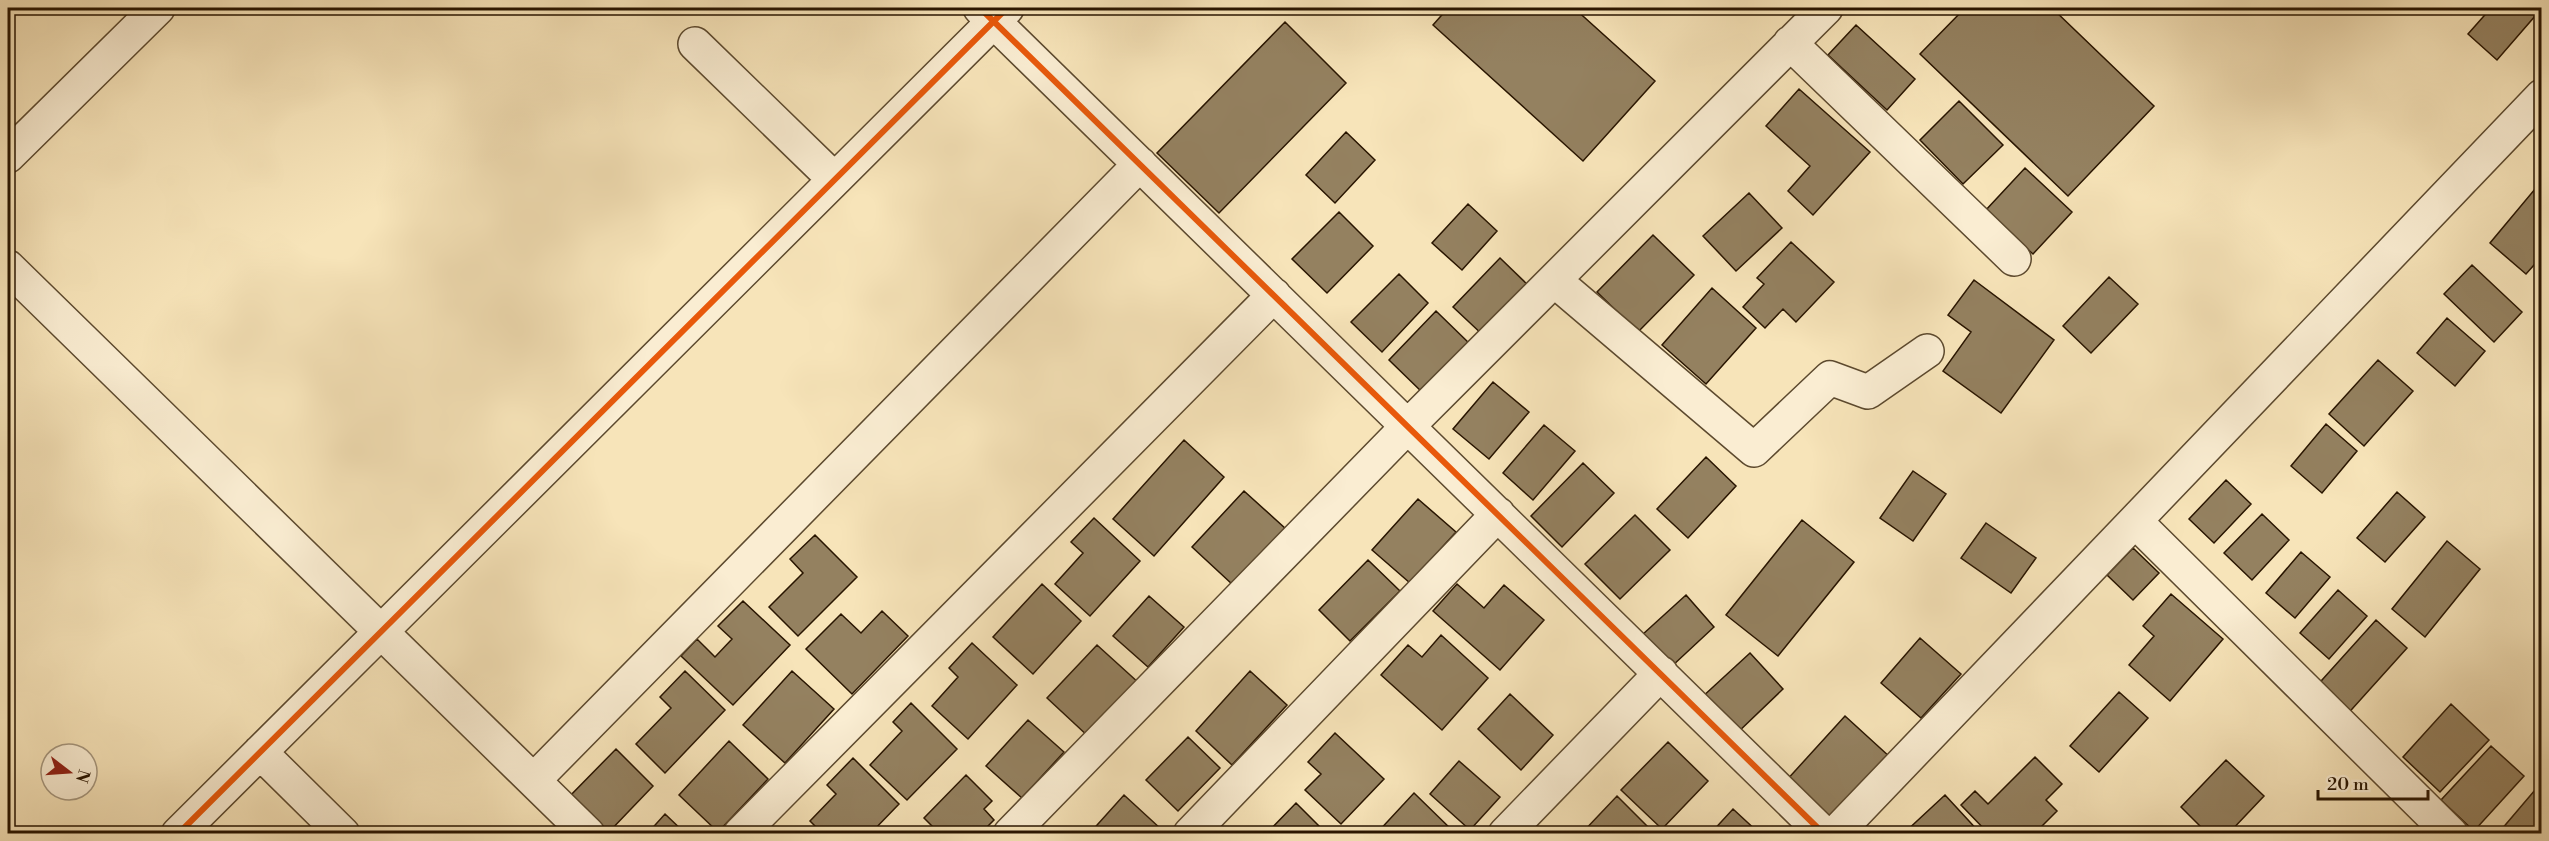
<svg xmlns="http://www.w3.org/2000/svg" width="2549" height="841" font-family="'Libre Bodoni',serif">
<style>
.building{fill:#948160;stroke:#291500;stroke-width:1.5}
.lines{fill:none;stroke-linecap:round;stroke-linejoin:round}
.minor-casing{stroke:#5c492e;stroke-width:36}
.minor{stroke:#faedd2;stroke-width:33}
.cycleway-casing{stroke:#faedd2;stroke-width:10}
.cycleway{stroke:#e8590c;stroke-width:6}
</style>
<rect width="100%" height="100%" fill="#f7e4b9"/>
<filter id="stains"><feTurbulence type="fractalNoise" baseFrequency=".00333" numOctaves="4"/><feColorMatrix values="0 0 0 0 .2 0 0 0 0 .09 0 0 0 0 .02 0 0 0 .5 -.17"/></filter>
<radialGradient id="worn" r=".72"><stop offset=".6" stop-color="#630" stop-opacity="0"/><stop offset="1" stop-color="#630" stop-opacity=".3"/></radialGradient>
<path class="building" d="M1448,8h126l81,73 -72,80 -150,-136z
M1965,8h87l102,98 -86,90 -148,-142z
M2491,8h51l-45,52 -29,-26z
M1285,22l61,61 -127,130 -62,-60z
M1856,25l59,54 -28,31 -59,-55z
M1799,89l71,63 -57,63 -25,-24 22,-25 -44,-40z
M1959,101l44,44 -40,39 -43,-44z
M1346,132l29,28 -40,43 -29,-28z
M2025,168l47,44 -39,42 -48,-43z
M2540,183l2,2v71l-16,18 -36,-31z
M1749,193l33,35 -46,43 -33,-35z
M1468,204l29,27 -35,39 -30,-27z
M1339,212l34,34 -46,47 -35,-34z
M1653,235l41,40 -56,57 -41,-40z
M1791,242l43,40 -38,40 -13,-13 -18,19 -22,-21 21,-23 -7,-6z
M1500,258l31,30 -46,49 -32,-30z
M2472,265l50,47 -28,30 -50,-48z
M1399,274l29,29 -46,49 -31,-30z
M2109,277l29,27 -47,49 -28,-27z
M1974,280l80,60 -53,73 -58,-42 28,-39 -23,-17z
M1712,288l44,40 -50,56 -44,-39z
M1436,311l36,35 -47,49 -36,-35z
M2447,318l38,33 -30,35 -38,-33z
M2378,360l35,31 -49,55 -35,-32z
M1493,382l36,30 -40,47 -36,-30z
M2326,424l31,27 -35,42 -31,-27z
M1544,425l31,26 -42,49 -30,-27z
M1184,440l40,37 -70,79 -41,-37z
M1706,457l30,29 -48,52 -31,-29z
M1583,463l31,30 -52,54 -31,-31z
M1913,471l33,23 -33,47 -33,-23z
M2226,480l25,24 -37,39 -25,-24z
M1244,491l42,38 -53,56 -41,-38z
M2397,492l28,25 -40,45 -28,-24z
M1418,499l38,33 -46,51 -38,-33z
M2262,514l27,26 -37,40 -28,-27z
M1635,515l35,35 -50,49 -35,-35z
M1094,518l46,43 -50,55 -35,-32 28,-31 -12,-11z
M1802,520l52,42 -76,94 -52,-41z
M1986,523l50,35 -25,35 -50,-35z
M815,535l42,42 -59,59 -29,-29 34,-34 -13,-14z
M2447,541l33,28 -55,68 -33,-28z
M2133,548l26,25 -26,27 -26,-25z
M2301,552l29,25 -35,41 -29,-25z
M1368,560l32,31 -50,50 -31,-31z
M1042,584l39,37 -48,53 -40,-37z
M1457,584l27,24 20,-23 40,35 -44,50 -67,-59z
M2338,590l29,26 -38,43 -29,-26z
M2171,594l52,45 -53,62 -41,-36 25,-29 -11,-10z
M1686,595l28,32 -43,40 -29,-32z
M1149,596l35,31 -36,40 -35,-31z
M743,601l47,44 -57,60 -52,-49 16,-17 18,18 17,-18 -14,-13z
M882,611l26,25 -56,58 -46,-45 35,-35 20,19z
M2376,620l31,28 -63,70 -31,-28z
M1441,635l47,43 -46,52 -61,-55 27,-30 14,12z
M1920,638l41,36 -40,44 -40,-35z
M972,643l45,42 -49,54 -36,-33 26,-29 -9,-9z
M1097,645l43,39 -50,54 -43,-40z
M1750,653l33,36 -49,47 -34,-37z
M685,671l40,39 -60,63 -29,-29 35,-36 -11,-11z
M792,671l42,38 -49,54 -42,-38z
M1250,671l37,34 -55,60 -36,-34z
M2119,692l29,26 -49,54 -29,-26z
M1510,694l43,41 -32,35 -43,-41z
M911,703l46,46 -50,51 -37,-35 32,-34 -9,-9z
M2451,704l38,36 -49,52 -37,-35z
M1845,716l46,42 -60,66 -46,-42z
M1028,720l36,32 -42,46 -36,-32z
M1335,733l49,46 -43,45 -36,-34 16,-16 -13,-12z
M1188,737l32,31 -42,43 -32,-31z
M729,741l39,38 -50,53 -39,-37z
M1668,742l40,39 -46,48 -41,-39z
M2491,746l33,30 -50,55 -33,-31z
M616,749l37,37 -46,48h-9l-33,-33z
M2035,757l27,27 -16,16 11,11 -23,23h-45l-28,-29 14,-14 13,13z
M853,758l46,46 -29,30h-47l-13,-13 26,-27 -9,-9z
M2226,760l38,36 -36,38h-20l-27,-27z
M1459,761l41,36 -30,33 -40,-36z
M966,775l26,26 -8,8 10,11 -14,14h-40l-16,-16z
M2535,790l7,5v39h-37l-4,-4z
M1414,793l42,41h-80z
M1124,795l37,34 -4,5h-68z
M1945,795l36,39h-78z
M1617,796l38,38h-74z
M1296,803l31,31h-61z
M1733,809l27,25h-50z
M665,814l21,20h-39z"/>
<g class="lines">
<g class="minor-casing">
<path id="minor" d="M980,8l844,826
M1790,43l224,216
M695,44l139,135
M8,156l150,-148
M8,267l580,567
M1554,280l200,170 76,-72 38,14 59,-41
M2135,521l316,313
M260,752l83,82
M534,780l606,-616
M178,834l829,-826
M740,834l534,-539
M1010,834l398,-408 418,-418
M1190,834l308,-320
M1505,834l156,-161
M1835,834l707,-738"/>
</g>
<use href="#minor" class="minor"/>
<g class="cycleway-casing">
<path id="cycleway" d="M980,8l844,826
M178,834l829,-826"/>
</g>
<use href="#cycleway" class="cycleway"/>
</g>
<rect width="2549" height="841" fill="none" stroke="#f7e4b9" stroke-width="30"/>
<rect x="9" y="9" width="2531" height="823" fill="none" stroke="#291500" stroke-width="3"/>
<rect x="15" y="15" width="2519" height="811" fill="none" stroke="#291500" stroke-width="1.5"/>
<g transform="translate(69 772) rotate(107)"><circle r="28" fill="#faedd2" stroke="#a6977e" stroke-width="1.5"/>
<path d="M0-4.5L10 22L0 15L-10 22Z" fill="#8f2418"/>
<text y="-9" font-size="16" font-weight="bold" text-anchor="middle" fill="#291500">N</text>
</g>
<path d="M2318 790v9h110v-9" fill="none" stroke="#291500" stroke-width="3"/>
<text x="2327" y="790" font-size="18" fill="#291500" stroke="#faedd2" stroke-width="4.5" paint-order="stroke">20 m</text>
<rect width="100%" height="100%" filter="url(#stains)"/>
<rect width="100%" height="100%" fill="url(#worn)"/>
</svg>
